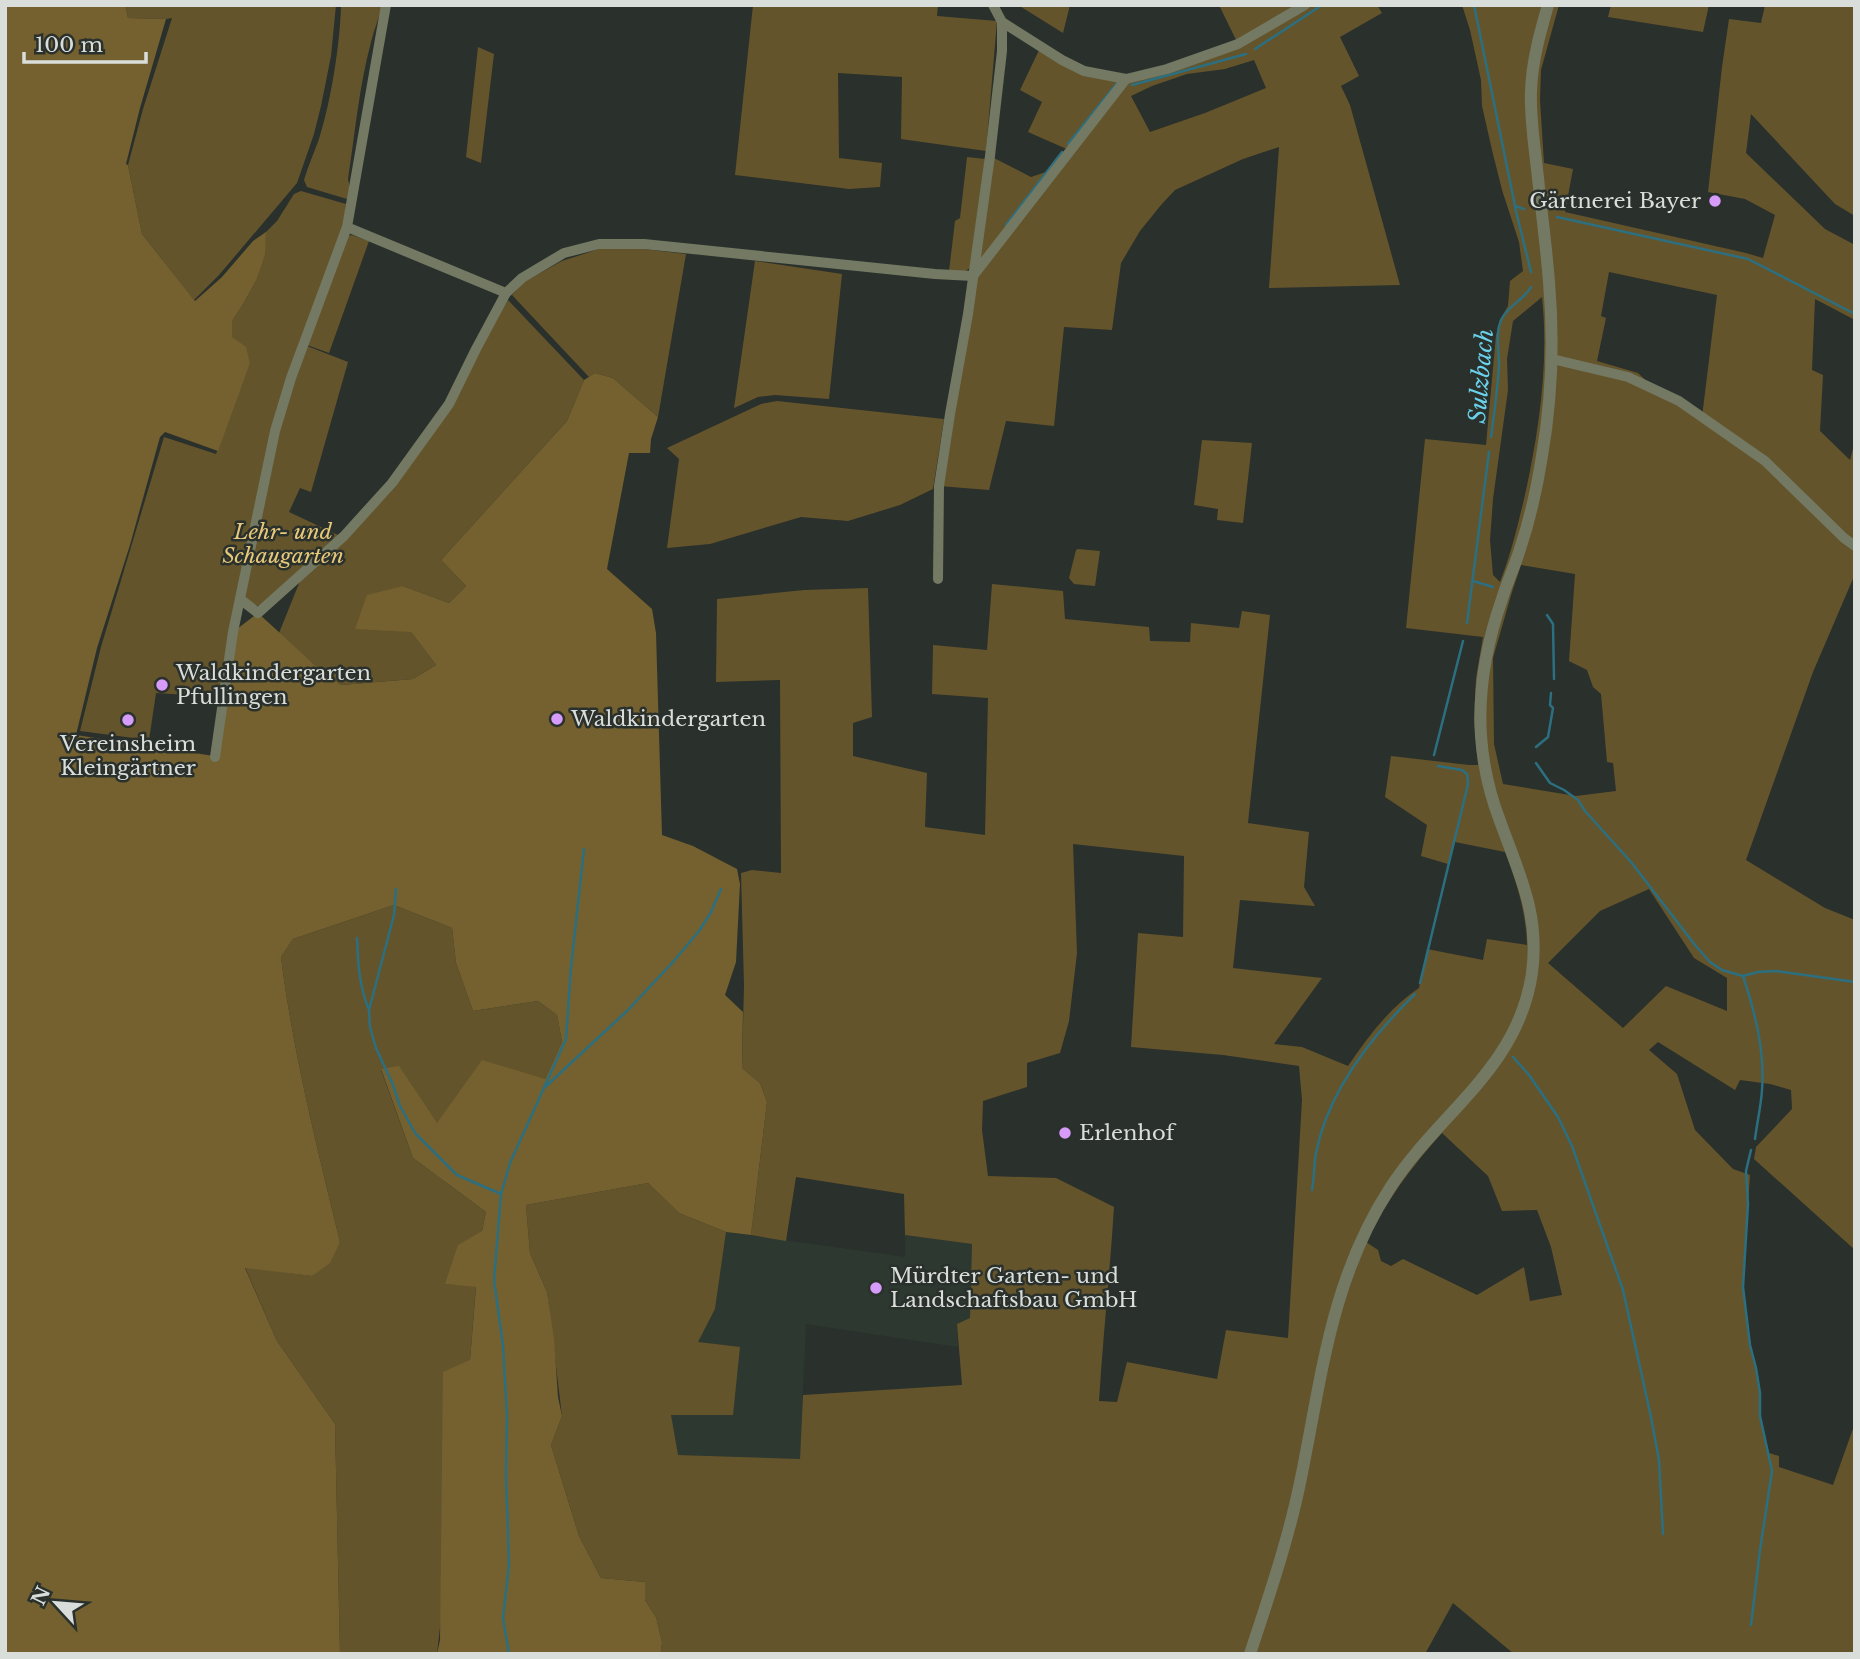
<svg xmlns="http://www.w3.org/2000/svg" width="1860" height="1659" font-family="'Libre Baskerville',serif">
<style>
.built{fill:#2d3930}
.green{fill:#64542c;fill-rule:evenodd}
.forest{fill:#74612f}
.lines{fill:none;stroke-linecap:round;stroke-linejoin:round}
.stream{stroke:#2b6f80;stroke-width:2.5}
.minor{stroke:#737963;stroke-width:10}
.tertiary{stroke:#737963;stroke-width:12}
.poi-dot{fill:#d79bf9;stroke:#2a302b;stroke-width:2.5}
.labels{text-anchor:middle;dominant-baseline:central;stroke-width:5;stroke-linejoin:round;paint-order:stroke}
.poi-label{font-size:21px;fill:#dadedb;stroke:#2a302b;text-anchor:start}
.park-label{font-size:21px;font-style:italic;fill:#e7c87b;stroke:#2a302b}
.water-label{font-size:23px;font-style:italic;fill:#6ad1eb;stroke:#2a302b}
</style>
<rect width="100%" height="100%" fill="#2a302b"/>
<path class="built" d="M726,1232l179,25v-22l67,9 -2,75 -13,5 1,23 -152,-23 -6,135 -122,-4 -8,-40h62l-35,-72 18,-34z"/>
<path class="green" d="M125,5h211l-5,51 -10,50 -7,28 -17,49 -78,92 -25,25 -52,-66 -14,-69 15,-56 29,-91 -6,1 -38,-1z
M341,5h41c-3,13 -8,25 -11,37 -12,45 -16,91 -23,137l2,9 -3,11 -40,-12 -3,-7c4,-14 10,-27 15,-41 12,-38 21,-94 22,-134z
M753,5h185l-1,11 60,5 -11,130 -85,-12 1,-62 -64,-4 1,85 43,5 -2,24 -31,2 -114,-14z
M1018,5h52l-7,28z
M1219,5h158l5,8 -42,24 19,39 -18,10 9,19 50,180 -131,3 10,-141 -36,12 -68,31 -14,15 -21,26 -19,32 -9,67 -48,-3 -10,99 -48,-5 -17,69 -50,-4 51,-330 41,21 24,-8 14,-19 -41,-18 14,-30 -22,-12 21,-44 21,14 64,19 112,-35zM1254,60l12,28 -61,25 -55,19 -19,-36 21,-10 35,-12 38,-5z
M1462,5h97l-18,65 -1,30 4,63 29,6 -8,43 181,41 17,5 12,-43 -30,-16 -37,-7 14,-125 7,-48 32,4 4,-18h90v211l-20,-12 -84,-90 -5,39 79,76 30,16v75l-40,-21 -3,71 11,5 -3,56 30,29 5,-19v133l-42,98 -67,188 79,48 30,12v330l-101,-91 2,-12 36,-38 -1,-19 -21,-6 -30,-4 -5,10 -77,-48 -9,8 28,24 18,56 38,39 17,6 -7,112 7,58 6,23 4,25v23l9,37 10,3v11l54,18 22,-62v231h-341l-61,-51 -28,51h-764l1,-12 -6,-25 -11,-17v-18l-44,-4 -22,-42 -28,-91 11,-29 -15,-124 -17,-39 -4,-48 122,-22 31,30 47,19 -11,77 -17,33 42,5 -7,68h-62l7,40 122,4 3,-64 159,-10 -5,-61 13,-6 2,-74 -67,-9 -1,-41 -108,-17 -10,64 -35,-6 16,-133 -7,-19 -18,-15 2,-83 -3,-112 11,-3 29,3 -1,-193 -64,2 1,-83 87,-9 64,-2 4,129 -19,6v33l74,17 -2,54 60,8 3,-137 -56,-4 1,-49 54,5 5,-66 71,7 2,28 84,8 1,14 40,1 1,-19 48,5 3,-17 28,4 -22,208 61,9 -5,55 11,19 -75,-6 -7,68 89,10 -48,66 28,3 46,19c20,-29 41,-58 71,-78l8,-39 56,11 4,-21 40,6c-1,-33 -10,-62 -22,-93l-50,-10 -7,22 -27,-8 6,-31 -42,-28 6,-41 78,9h9l-4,-45 2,-42 7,-41 -77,-9 19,-189 61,6 10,-110 4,-15 8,-14 2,-25 13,-10 -4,-29 -17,-52 -10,-40 -10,-44 -1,-26 -11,-50zM1609,272l108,23 -15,122 -44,-25 -20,-19 -41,-12 9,-43 -5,-2zM1542,297c7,66 -3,134 -17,198 -7,29 -14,59 -25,87l-7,-7 -3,-35 3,-41 15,-109 -1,-31 6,-38zM1521,565l54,9 -6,87 18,9 6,17 8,7 6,68 6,1 3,28 -40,5 -73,-12 -9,-40 -1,-86 19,-66zM1073,844l111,12 -1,81 -45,-4 -7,114 92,8 76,11 3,34 -14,238 -62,-8 -9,49 -90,-17 -10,40 -18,-1c4,-65 11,-129 15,-194l-58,-29 -68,-2 -6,-46 1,-29 44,-14v-24l33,-10 9,-32 8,-68zM1649,889l45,69 33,20v33l-61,-25 -43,42 -75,-65 52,-52zM1442,1133l46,43 14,35 35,-1 14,37 11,48 -32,6 -6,-34 -47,28 -74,-36 -12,7 -10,-5 -3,-11 -12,-8c20,-41 46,-76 76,-109z
M1611,5h98l-6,27 -95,-15z
M478,47l16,7 -13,109 -15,-6z
M967,157l18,2 -15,109 -6,4 -15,-1 6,-50 5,-3z
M301,191l45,13 -2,22 -45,117 -81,354 -62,-4 -7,47 -69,-9 21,-84 63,-210 52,17 34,-90 -18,-27v-16l10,-15 15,-27 7,-25 2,-22 11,-11 17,-27z
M352,235l17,6 -40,112 -22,-8 40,-109z
M599,249h44l43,5 -28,163 -45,-39 -18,-5 -6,4 -77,-82 12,-13 38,-21z
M755,261l87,13 -13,125 -54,-4 -17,2 -24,11z
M508,300l76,80 -17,41 -126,139 25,26 -17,17 -46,-17 8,46 25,33 -23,14 -72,6 -26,-20 -36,-32 21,-52 94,-96z
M307,346l41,16 -37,130 -11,-4 -11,24 49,23 -79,71c-8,-1 -11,-5 -15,-11l37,-178z
M777,401l167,18 -11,70 -33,16 -52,16 -47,-4 -91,27 -43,4 12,-89 -12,-11 94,-44z
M1202,440l50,3 -9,80 -26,-3 1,-11 -24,-4z
M1078,549l22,2 -5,35 -21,-2 -5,-6 7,-28z
M394,905l58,23 4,35 17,48 65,-10 19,14 5,27 -17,37 -109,45 -37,-57 -18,3 32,88 73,54 -4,19 -36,53 30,2 -6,74 -33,294h-97l-5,-230 -58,-83 -32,-74 67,9 28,-34c-23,-95 -47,-189 -59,-285l12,-18z"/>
<path class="forest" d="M5,5h120l3,13 38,1 -26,89 -14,56 2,1 14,69 53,67 27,-24 31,-36 13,-9 -1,22 -8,25 -15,27 -10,15v16l14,10 4,17 -32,87 -53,-19 -5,5 -30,108 -33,103 -21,87 138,21 19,-124 25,-19 57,52 26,20 72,-6 23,-14 -25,-33 -56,-3 12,-34 36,-9 46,17 17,-17 -25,-26 126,-139 17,-41 11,-7 18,5 45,39 -7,22 -1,14h-21l-22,116 45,40 4,24 6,202 31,11 44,23 3,15 -4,78 -11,33 18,17 -1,56 18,15 7,19 -16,133 -25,-3 -47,-19 -31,-30 -122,22 4,48 17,39 7,47 4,58 4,19 -11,29 28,91 22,42 44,4v18l11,17 6,25 -1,12h-224l3,-14 3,-268 27,-12 6,-73 -31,-3 13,-39 24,-14 4,-19 -73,-54 -32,-89 18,-3 38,57 45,-63 63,19 17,-37 -5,-27 -19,-14 -65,10 -17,-48 -4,-35 -58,-23 -101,34 -12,18c12,96 36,190 59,285l-10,21 -18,13 -67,-8 32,73 58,83 5,230h-335z"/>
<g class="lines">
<path class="stream" d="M1474,5l41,201 9,3
M1255,49l67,-44
M1132,85l114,-31
M1068,144l49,-61
M1515,207l16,65
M1557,217l191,42 107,55
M1006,225l56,-73
M1491,437c3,-24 7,-48 8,-73 0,-14 -4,-30 2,-44 7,-15 22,-19 30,-33
M1473,581l20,6
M1547,615l6,9 1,55
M1467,623l22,-171
M1536,747l12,-10 5,-29 -3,-3 1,-12
M1434,755l29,-114
M1536,763l14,20 14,7 14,10 7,11 46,51 64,83 15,17 12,8 21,6 15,-4 18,-1 79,11
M396,889l-2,26 -25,95 1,17 6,21 17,37 7,21 15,27 42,42 44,19
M357,938c1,25 2,48 12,72
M1743,976c12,36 22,75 19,114 -1,16 -5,33 -7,49
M1420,983l48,-199 -1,-10 -5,-4 -24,-4
M1513,1057l16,18 29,42 14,29 51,144 28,127 8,43 4,74
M544,1088l83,-77 46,-49 26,-31 11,-17 11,-25
M1751,1150l-5,21 2,33 -5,83 7,58 6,23 4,25v23l12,55 -12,79 -9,75
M1312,1190c2,-12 2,-25 4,-37 12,-62 55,-116 99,-159
M509,1654l-6,-36 6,-53 -3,-89 1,-61 -4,-69 -9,-66 7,-86 9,-31 56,-124 5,-72 13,-118"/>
<path class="minor" d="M1002,22l60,38 22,11 42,8
M347,227l159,66
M973,276l153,-197 41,-10 71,-25 67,-39
M1552,359l76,18 51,24 86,60 79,77 11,8
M938,579l1,-93 11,-72 18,-100 22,-158 12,-105v-29l-9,-17
M240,599l18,14 86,-77 48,-53 57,-79 27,-55 30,-56 16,-15 42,-25 35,-9h45l291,30 38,2
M215,757l18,-125 42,-201 16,-53 56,-151 39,-222"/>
<path class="tertiary" d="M1250,1654c19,-58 39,-116 51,-176 21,-103 30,-199 89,-290 49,-76 128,-119 142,-215 8,-59 -13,-99 -32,-152 -10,-26 -17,-57 -19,-85 -3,-46 6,-94 21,-137 5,-17 13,-33 18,-50 10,-30 17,-61 22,-93 10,-58 12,-116 7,-174 -3,-38 -8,-75 -12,-113 -3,-26 -7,-52 -6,-78 1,-30 9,-58 17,-86"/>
</g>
<g class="poi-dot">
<circle cx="1715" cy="201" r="7"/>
<circle cx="162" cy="685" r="7"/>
<circle cx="557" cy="719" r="7"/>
<circle cx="128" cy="720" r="7"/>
<circle cx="1065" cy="1133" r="7"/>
<circle cx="876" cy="1288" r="7"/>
</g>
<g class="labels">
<g class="poi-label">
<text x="1701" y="201" text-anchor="end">Gärtnerei Bayer</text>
<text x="176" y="673">Waldkindergarten<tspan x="176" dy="24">Pfullingen</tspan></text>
<text x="571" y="719">Waldkindergarten</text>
<text x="128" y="744" text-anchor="middle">Vereinsheim<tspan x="128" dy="24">Kleingärtner</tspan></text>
<text x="1079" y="1133">Erlenhof</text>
<text x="890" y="1276">Mürdter Garten- und<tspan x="890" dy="24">Landschaftsbau GmbH</tspan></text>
</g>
<g class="park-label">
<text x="283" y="532">Lehr- und<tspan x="283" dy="24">Schaugarten</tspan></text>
</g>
<g class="water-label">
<text transform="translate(1481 376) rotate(-85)">Sulzbach</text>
</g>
</g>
<rect width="1860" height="1659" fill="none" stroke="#dadedb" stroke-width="14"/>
<g transform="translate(56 1603) rotate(296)" stroke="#2a302b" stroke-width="5" paint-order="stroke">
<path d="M0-5L12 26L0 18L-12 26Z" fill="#dadedb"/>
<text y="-10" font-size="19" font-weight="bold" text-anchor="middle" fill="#dadedb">N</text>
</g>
<path d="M24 52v10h122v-10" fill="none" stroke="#dadedb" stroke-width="3.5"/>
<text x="35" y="52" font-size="21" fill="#dadedb" stroke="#2a302b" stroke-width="5" paint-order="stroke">100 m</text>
</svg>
